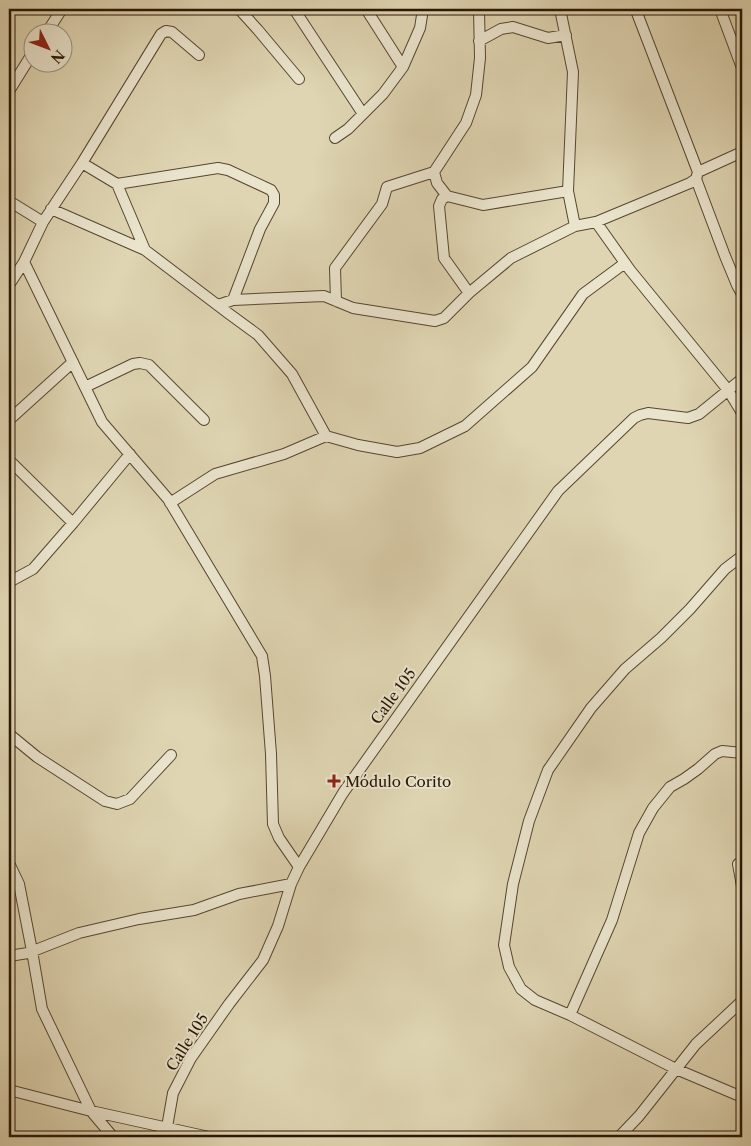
<svg xmlns="http://www.w3.org/2000/svg" width="751" height="1146" font-family="'Libre Caslon Text',serif">
<style>
.lines{fill:none;stroke-linecap:round;stroke-linejoin:round}
.minor-casing{stroke:#564630;stroke-width:12}
.minor{stroke:#eae4cd;stroke-width:10}
.poi-dot{fill:#8f2418;stroke:#eae4cd;stroke-width:2}
.labels{text-anchor:middle;dominant-baseline:central;stroke-width:4;stroke-linejoin:round;paint-order:stroke}
.street-label{font-size:15px;fill:#281605;stroke:#eae4cd}
.poi-label{font-size:15px;fill:#281605;stroke:#eae4cd;text-anchor:start}
</style>
<rect width="100%" height="100%" fill="#dfd5b2"/>
<filter id="stains"><feTurbulence type="fractalNoise" baseFrequency=".004" numOctaves="4"/><feColorMatrix values="0 0 0 0 .2 0 0 0 0 .09 0 0 0 0 .02 0 0 0 .5 -.17"/></filter>
<radialGradient id="worn" r=".72"><stop offset=".6" stop-color="#630" stop-opacity="0"/><stop offset="1" stop-color="#630" stop-opacity=".3"/></radialGradient>
<g class="lines">
<g class="minor-casing">
<path id="minor" d="M239,9l19,21 41,49
M294,9l69,105
M366,9l37,58
M560,9l13,63 -5,119
M720,9l22,59
M637,13l61,159 -2,7 29,77 12,29 5,9
M47,32l15,-23
M479,41l22,-12 12,-2 35,11 18,-3
M9,91l23,-37
M335,138l13,-9 35,-35 20,-27 17,-39 3,-19
M82,163l35,21 101,-16 10,2 43,20 3,5v8l-14,26 -27,71
M434,172l3,11 10,13
M698,172l44,-20
M117,184l28,66
M9,201l34,21
M51,209l94,41 83,63 30,22 34,39 34,62
M596,222l34,48 98,120 14,23
M24,262l78,160 66,77 94,157 3,20 6,78 2,70 6,14 20,29
M9,285l15,-23 19,-40 39,-59 79,-129 5,-3 6,1 27,23
M469,293l-25,-35 -5,-52 3,-7 5,-3 36,9 85,-14 7,35
M336,301l-1,-33 47,-64 5,-17 47,-15 32,-49 10,-28 4,-37 -1,-49
M218,305l15,-5 91,-4 29,12 82,13 9,-3 25,-25 42,-35 64,-32 21,-4 94,-39 6,-4
M85,387l48,-23 7,-1 9,2 55,55
M9,420l64,-58
M9,460l64,63
M170,503l45,-29 69,-20 42,-18 32,9 39,7 23,-4 45,-22 67,-59 51,-73 42,-31
M742,556l-17,13 -35,40 -29,29 -36,31 -34,39 -43,62 -19,51 -16,63 -9,61 5,22 12,22 14,11 35,15 106,54 66,28
M9,582l24,-13 40,-46 57,-69
M9,734l28,23 68,44 12,3 13,-5 41,-44
M9,863l10,21 13,67 10,58 49,102 22,26
M738,864l4,22
M9,956l19,-3 51,-20 60,-14 55,-9 45,-16 52,-10
M570,1015l42,-95 27,-87 14,-25 17,-21 14,-8 14,-10 17,-15 7,-3 20,2
M9,1090l82,21 118,26
M167,1127l6,-34 18,-35 38,-54 34,-44 15,-34 13,-42 8,-17 44,-74 215,-302 76,-73 6,-3 8,-2 40,5 11,-4 43,-35
M619,1137l20,-21 57,-72 46,-43"/>
</g>
<use href="#minor" class="minor"/>
</g>
<path class="poi-dot" d="M331.5 773.5h5v5h5v5h-5v5h-5v-5h-5v-5h5z"/>
<g class="labels">
<g class="street-label">
<text transform="translate(393 696) rotate(-54)">Calle 105</text>
<text transform="translate(187 1042) rotate(-58)">Calle 105</text>
</g>
<g class="poi-label">
<text x="345" y="781">Módulo Corito</text>
</g>
</g>
<rect width="751" height="1146" fill="none" stroke="#dfd5b2" stroke-width="30"/>
<rect x="10" y="10" width="731" height="1126" fill="none" stroke="#281605" stroke-width="2.5"/>
<rect x="15" y="15" width="721" height="1116" fill="none" stroke="#281605"/>
<g transform="translate(48 48) rotate(132)"><circle r="24" fill="#eae4cd" stroke="#9c927d"/>
<path d="M0-4L9 19L0 12L-9 19Z" fill="#8f2418"/>
<text y="-8" font-size="14" font-weight="bold" text-anchor="middle" fill="#281605">N</text>
</g>
<rect width="100%" height="100%" filter="url(#stains)"/>
<rect width="100%" height="100%" fill="url(#worn)"/>
</svg>
